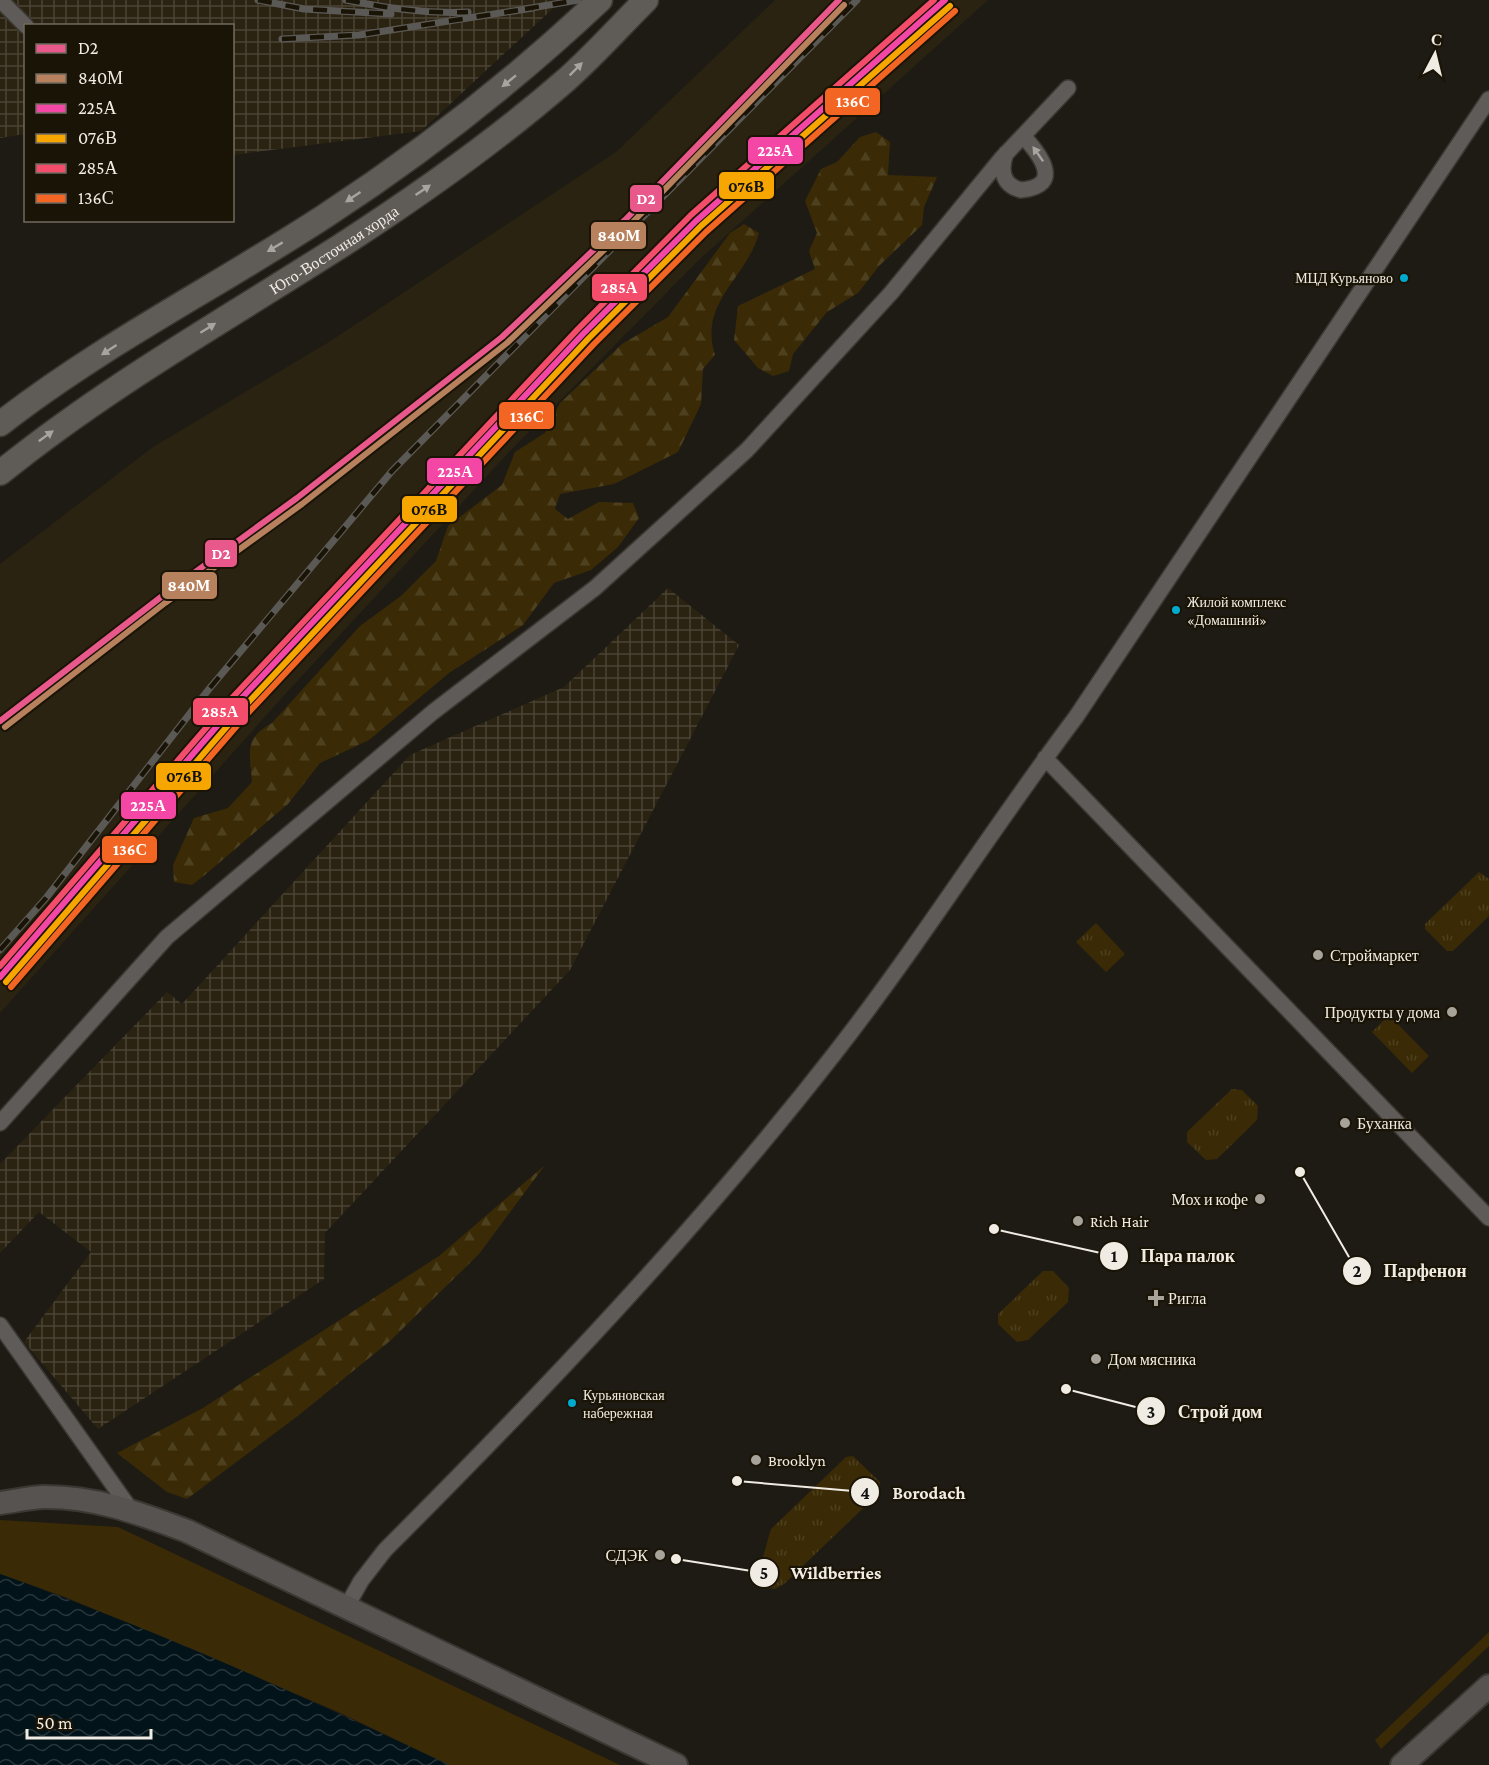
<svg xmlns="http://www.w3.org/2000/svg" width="1489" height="1765" font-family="'Crimson Pro',serif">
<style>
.industrial{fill:url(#industrial-grid)}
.built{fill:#2b2311}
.green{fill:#3a2b06}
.forest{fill:url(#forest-firs)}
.park{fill:url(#park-tufts)}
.water{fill:url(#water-waves)}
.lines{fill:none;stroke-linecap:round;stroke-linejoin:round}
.street-casing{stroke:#3b3732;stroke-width:18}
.secondary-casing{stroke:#3b3732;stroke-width:26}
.primary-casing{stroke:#3b3732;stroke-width:27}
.street{stroke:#5e5b59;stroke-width:15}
.secondary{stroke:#565350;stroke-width:22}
.primary{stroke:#5f5c58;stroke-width:24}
.rail-casing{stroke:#5b5955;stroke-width:7}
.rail{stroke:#1a1407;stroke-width:4.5;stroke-dasharray:14;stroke-linecap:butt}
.rail-1-casing{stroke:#1a1407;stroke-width:10}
.rail-2-casing{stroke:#1a1407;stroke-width:10}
.rail-3-casing{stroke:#1a1407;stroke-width:10}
.rail-4-casing{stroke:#1a1407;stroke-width:10}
.rail-5-casing{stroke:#1a1407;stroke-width:10}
.rail-6-casing{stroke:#1a1407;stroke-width:10}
.rail-1{stroke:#e9588a;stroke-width:6}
.rail-2{stroke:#b6815c;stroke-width:6}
.rail-3{stroke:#f346a5;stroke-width:6}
.rail-4{stroke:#f7a600;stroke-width:6}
.rail-5{stroke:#f44d6c;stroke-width:6}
.rail-6{stroke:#f26522;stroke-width:6}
.oneway{fill:#a8a49e}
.bus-dot{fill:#00a9ce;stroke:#1a1407;stroke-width:2}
.poi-dot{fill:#a7a39b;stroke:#1a1407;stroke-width:2}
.labels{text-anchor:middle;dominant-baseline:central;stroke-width:4.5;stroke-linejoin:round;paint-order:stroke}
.bus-label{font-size:14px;fill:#f1ece3;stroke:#1a1407;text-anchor:start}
.street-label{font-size:16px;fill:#f1ece3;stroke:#1a1407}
.poi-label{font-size:16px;fill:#f1ece3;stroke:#1a1407;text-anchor:start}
.leader{fill:none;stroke:#f1ece3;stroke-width:2}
.callout-dot{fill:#f1ece3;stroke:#1a1407;stroke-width:2}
.mark-label{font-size:18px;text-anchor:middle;font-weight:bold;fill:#111}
.callout-label{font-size:18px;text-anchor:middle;font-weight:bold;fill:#f1ece3;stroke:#1a1407;stroke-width:4.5;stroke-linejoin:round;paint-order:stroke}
.line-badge{stroke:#1a1407;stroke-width:2}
.badge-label{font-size:16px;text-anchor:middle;font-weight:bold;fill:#fff}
.pale-badge-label{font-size:16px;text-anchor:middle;font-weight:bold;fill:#111}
</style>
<defs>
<pattern id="industrial-grid" width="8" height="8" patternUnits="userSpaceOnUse" patternTransform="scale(1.5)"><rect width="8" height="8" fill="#2b2311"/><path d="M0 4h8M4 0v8" fill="none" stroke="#4a4334"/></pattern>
<pattern id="forest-firs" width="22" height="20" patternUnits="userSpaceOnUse" patternTransform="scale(1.5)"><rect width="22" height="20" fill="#3a2b06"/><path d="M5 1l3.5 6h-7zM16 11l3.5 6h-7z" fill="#4d401e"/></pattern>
<pattern id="park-tufts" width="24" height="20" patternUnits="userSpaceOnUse" patternTransform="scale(1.5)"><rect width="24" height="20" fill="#3a2b06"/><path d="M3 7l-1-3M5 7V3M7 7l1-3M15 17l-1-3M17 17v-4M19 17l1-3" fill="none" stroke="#4d401e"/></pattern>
<pattern id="water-waves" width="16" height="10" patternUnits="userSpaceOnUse" patternTransform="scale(1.5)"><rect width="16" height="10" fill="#03131a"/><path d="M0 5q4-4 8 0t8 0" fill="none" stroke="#28363b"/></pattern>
</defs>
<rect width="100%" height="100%" fill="#1e1b14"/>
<path class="industrial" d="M0,0h562l-141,131 -188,24 -1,-129h-206l-1,108 -25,4z
M668,588l71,57 -169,325 -245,263 -1,46 -226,150 -74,-87 67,-90 -52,-40 -39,41v-89l167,-172 15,12 228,-249 154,-68z"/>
<path class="built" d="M775,0h213l-288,259 -189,191 -222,240 -289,323v-449l153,-117 176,-105 287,-190z"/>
<path class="green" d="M0,1520l118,7 502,238h-171l-113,-54 -271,-114 -65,-23z
M1489,1632v14l-108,103 -6,-9z"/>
<path class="forest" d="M876,132l14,10 -2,33 49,2 -13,30 -2,18 -43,41 -21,27 -31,19 -34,42 -4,17 -16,5 -15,-8 -24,-28 4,-34 77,-37 -6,-18 8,-18 -12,-32 16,-32 16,-7 23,-25z
M744,224l15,9c-12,45 -61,69 -44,122l-12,14 -2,35 -23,48 -64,32 -54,10 -5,15 13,10 31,-17 34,1 6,15 -21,29 -27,23 -37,13 -31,42 -74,48 -80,67 -49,23 -32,41 -82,70 -14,11 -18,-3 -1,-17 21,-47 34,-10 24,-26c-2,-29 -9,-43 20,-59l88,-97 41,-30 35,-35 12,-35 54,-41 13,-33 30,-19 15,-30 62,-59 46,-27 62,-84z
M545,1165l-66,89 -89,87 -91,74 -112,84 -20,-7 -50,-39 86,-45 236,-152z"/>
<path class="park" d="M1479,872l10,7v37l-36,35h-6l-22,-22v-5z
M1096,923l29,31 -19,18 -30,-30z
M1389,1015l40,41 -17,17 -40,-41z
M1232,1089l10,1 16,16 -1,14 -40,39 -11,1 -19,-18v-10z
M1043,1271h10l16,17 -1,14 -40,38 -11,2 -19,-18v-10z
M853,1456l27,26v10l-96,92 -9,5 -8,-1 -9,-14 13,-45 75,-72z"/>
<path class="water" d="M0,1574c153,55 302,121 449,191h-449z"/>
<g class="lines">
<g class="street-casing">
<path id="street" d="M0,0l26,26
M1006,153c-6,17 -4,32 15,37 44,-4 18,-37 2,-54
M1045,758l444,460
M0,1123l167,-186 266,-225 162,-124 152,-138 144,-157 110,-134 67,-71
M0,1325l131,185
M347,1606l14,-25 24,-31c158,-158 312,-320 450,-497 85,-109 158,-226 241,-336l413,-618"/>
</g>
<g class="secondary-casing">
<path id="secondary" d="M0,1503c14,-2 28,-5 42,-6 52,-1 97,16 145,34l489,234
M1402,1765l87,-79"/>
</g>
<g class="primary-casing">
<g id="primary">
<path d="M0,424c101,-79 218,-138 325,-208 98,-64 189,-135 275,-216"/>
<path id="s1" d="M0,473c106,-86 225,-153 339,-226 79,-51 157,-106 227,-167 28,-25 54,-54 80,-80"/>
</g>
</g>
<use href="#street" class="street"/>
<use href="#secondary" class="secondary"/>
<use href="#primary" class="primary"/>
<g class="rail-casing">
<path id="rail" d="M258,0l46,9 87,5
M346,0c41,8 80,14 122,12
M525,9l53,-9
M282,39l77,-4 174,-27
M0,950l46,-52 163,-209 183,-218 465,-471"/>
</g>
<use href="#rail" class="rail"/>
<g class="rail-1-casing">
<path id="rail-1" d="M0,721l161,-124 136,-99 205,-161 123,-117 214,-220"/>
</g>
<g class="rail-2-casing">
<path id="rail-2" d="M5,727l160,-124 137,-99 205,-161 123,-118 214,-220"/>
</g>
<g class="rail-3-casing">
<path id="rail-3" d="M0,977l237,-274 346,-369 113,-113 249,-221"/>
</g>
<g class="rail-4-casing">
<path id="rail-4" d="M6,982l237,-274 345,-369 113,-113 249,-220"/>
</g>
<g class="rail-5-casing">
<path id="rail-5" d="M0,966l232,-268 346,-369 113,-114 243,-215"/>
</g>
<g class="rail-6-casing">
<path id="rail-6" d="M11,987l237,-274 346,-369 112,-112 249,-221"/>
</g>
<use href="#rail-1" class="rail-1"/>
<use href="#rail-2" class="rail-2"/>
<use href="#rail-3" class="rail-3"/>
<use href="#rail-4" class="rail-4"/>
<use href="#rail-5" class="rail-5"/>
<use href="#rail-6" class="rail-6"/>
</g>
<defs><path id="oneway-solid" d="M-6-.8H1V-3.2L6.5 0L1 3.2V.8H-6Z" transform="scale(1.5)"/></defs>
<g class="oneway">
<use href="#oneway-solid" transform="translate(576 69) rotate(-45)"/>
<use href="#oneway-solid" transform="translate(509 81) rotate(141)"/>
<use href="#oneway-solid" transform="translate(1038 154) rotate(-125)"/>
<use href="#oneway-solid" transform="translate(423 190) rotate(-34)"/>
<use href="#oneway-solid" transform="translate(353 197) rotate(146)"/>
<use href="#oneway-solid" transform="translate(275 247) rotate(149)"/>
<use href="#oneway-solid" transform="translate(208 328) rotate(-32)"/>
<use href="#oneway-solid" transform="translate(109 350) rotate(147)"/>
<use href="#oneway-solid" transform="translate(46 436) rotate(-36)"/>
</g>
<g class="bus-dot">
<circle cx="1404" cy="278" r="5"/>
<circle cx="1176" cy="610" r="5"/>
<circle cx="572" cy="1403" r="5"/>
</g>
<g class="poi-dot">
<circle cx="1318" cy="955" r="6"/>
<circle cx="1452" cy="1012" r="6"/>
<circle cx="1345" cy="1123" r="6"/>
<circle cx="1260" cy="1199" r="6"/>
<circle cx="1078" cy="1221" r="6"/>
<path d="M1153 1289h6v6h6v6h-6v6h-6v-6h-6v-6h6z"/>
<circle cx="1096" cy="1359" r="6"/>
<circle cx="756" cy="1460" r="6"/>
<circle cx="660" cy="1555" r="6"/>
</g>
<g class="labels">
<g class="bus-label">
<text x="1393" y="278" text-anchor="end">МЦД Курьяново</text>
<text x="1187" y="602">Жилой комплекс<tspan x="1187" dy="18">«Домашний»</tspan></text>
<text x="583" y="1395">Курьяновская<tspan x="583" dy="18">набережная</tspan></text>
</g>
<g class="street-label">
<text stroke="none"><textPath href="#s1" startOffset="402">Юго-Восточная хорда</textPath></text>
</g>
<g class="poi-label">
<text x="1330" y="955">Строймаркет</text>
<text x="1440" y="1012" text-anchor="end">Продукты у дома</text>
<text x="1357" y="1123">Буханка</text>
<text x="1248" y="1199" text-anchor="end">Мох и кофе</text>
<text x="1090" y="1221">Rich Hair</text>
<text x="1168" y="1298">Ригла</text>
<text x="1108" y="1359">Дом мясника</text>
<text x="768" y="1460">Brooklyn</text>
<text x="648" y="1555" text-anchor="end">СДЭК</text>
</g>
</g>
<path class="leader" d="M994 1229L1114 1256M1300 1172L1357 1271M1066 1389L1151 1411M737 1481L865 1492M676 1559L764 1573"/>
<g class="callout-dot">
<circle cx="994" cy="1229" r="6"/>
<circle cx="1300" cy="1172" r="6"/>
<circle cx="1066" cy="1389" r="6"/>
<circle cx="737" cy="1481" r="6"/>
<circle cx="676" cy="1559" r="6"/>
<circle cx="1114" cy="1256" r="15"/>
<circle cx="1357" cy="1271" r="15"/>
<circle cx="1151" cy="1411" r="15"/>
<circle cx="865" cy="1492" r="15"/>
<circle cx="764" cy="1573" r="15"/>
</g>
<g class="mark-label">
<text x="1114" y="1262">1</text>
<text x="1357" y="1277">2</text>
<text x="1151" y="1418">3</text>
<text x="865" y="1499">4</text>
<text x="764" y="1579">5</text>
</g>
<g class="callout-label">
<text x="1188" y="1262">Пара палок</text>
<text x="1425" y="1277">Парфенон</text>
<text x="1220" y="1418">Строй дом</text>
<text x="929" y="1499">Borodach</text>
<text x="836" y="1579">Wildberries</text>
</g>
<g class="line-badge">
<rect x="824" y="87" width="57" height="29" rx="6" fill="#f26522"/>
<rect x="747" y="136" width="57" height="29" rx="6" fill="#f346a5"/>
<rect x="718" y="171" width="57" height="29" rx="6" fill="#f7a600"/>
<rect x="629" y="184" width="34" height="29" rx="6" fill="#e9588a"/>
<rect x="590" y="221" width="57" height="29" rx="6" fill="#b6815c"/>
<rect x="591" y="273" width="57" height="29" rx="6" fill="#f44d6c"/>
<rect x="498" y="401" width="57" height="29" rx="6" fill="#f26522"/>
<rect x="426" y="457" width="57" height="28" rx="6" fill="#f346a5"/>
<rect x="401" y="495" width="57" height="28" rx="6" fill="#f7a600"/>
<rect x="204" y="539" width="34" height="29" rx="6" fill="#e9588a"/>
<rect x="161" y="571" width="57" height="29" rx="6" fill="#b6815c"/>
<rect x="192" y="697" width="57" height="29" rx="6" fill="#f44d6c"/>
<rect x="155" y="762" width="57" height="29" rx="6" fill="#f7a600"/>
<rect x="120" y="791" width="57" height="29" rx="6" fill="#f346a5"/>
<rect x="101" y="835" width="57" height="29" rx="6" fill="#f26522"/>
</g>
<g class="badge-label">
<text x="853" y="107">136С</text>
<text x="775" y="156">225А</text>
<text x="646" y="204">D2</text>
<text x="619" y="241">840М</text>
<text x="619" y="293">285А</text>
<text x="527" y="422">136С</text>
<text x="455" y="477">225А</text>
<text x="221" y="559">D2</text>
<text x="189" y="591">840М</text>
<text x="220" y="717">285А</text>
<text x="148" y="811">225А</text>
<text x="130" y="855">136С</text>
</g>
<g class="pale-badge-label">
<text x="746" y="192">076В</text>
<text x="429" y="515">076В</text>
<text x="184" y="782">076В</text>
</g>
<rect x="24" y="24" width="210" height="198" fill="#1a1407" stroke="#706a5f" stroke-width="1.5"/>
<rect x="36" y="44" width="30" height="9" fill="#e9588a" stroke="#706a5f" stroke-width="1.5"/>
<text x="78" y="54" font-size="18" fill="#f1ece3">D2</text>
<rect x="36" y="74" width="30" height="9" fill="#b6815c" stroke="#706a5f" stroke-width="1.5"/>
<text x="78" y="84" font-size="18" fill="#f1ece3">840М</text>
<rect x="36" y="104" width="30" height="9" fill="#f346a5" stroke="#706a5f" stroke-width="1.5"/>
<text x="78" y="114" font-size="18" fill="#f1ece3">225А</text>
<rect x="36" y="134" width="30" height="9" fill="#f7a600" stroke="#706a5f" stroke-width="1.5"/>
<text x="78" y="144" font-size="18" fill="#f1ece3">076В</text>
<rect x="36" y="164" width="30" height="9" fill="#f44d6c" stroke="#706a5f" stroke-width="1.5"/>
<text x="78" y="174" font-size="18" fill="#f1ece3">285А</text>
<rect x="36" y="194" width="30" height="9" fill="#f26522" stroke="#706a5f" stroke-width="1.5"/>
<text x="78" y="204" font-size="18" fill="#f1ece3">136С</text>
<g transform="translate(1435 54) rotate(7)" stroke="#1a1407" stroke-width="4.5" paint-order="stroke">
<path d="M0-4.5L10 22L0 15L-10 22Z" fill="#f1ece3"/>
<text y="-9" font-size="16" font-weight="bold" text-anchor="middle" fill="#f1ece3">С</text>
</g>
<path d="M27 1729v9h124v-9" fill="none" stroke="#f1ece3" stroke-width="3"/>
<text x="36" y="1729" font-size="18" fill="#f1ece3" stroke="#1a1407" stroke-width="4.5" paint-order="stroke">50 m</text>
</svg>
